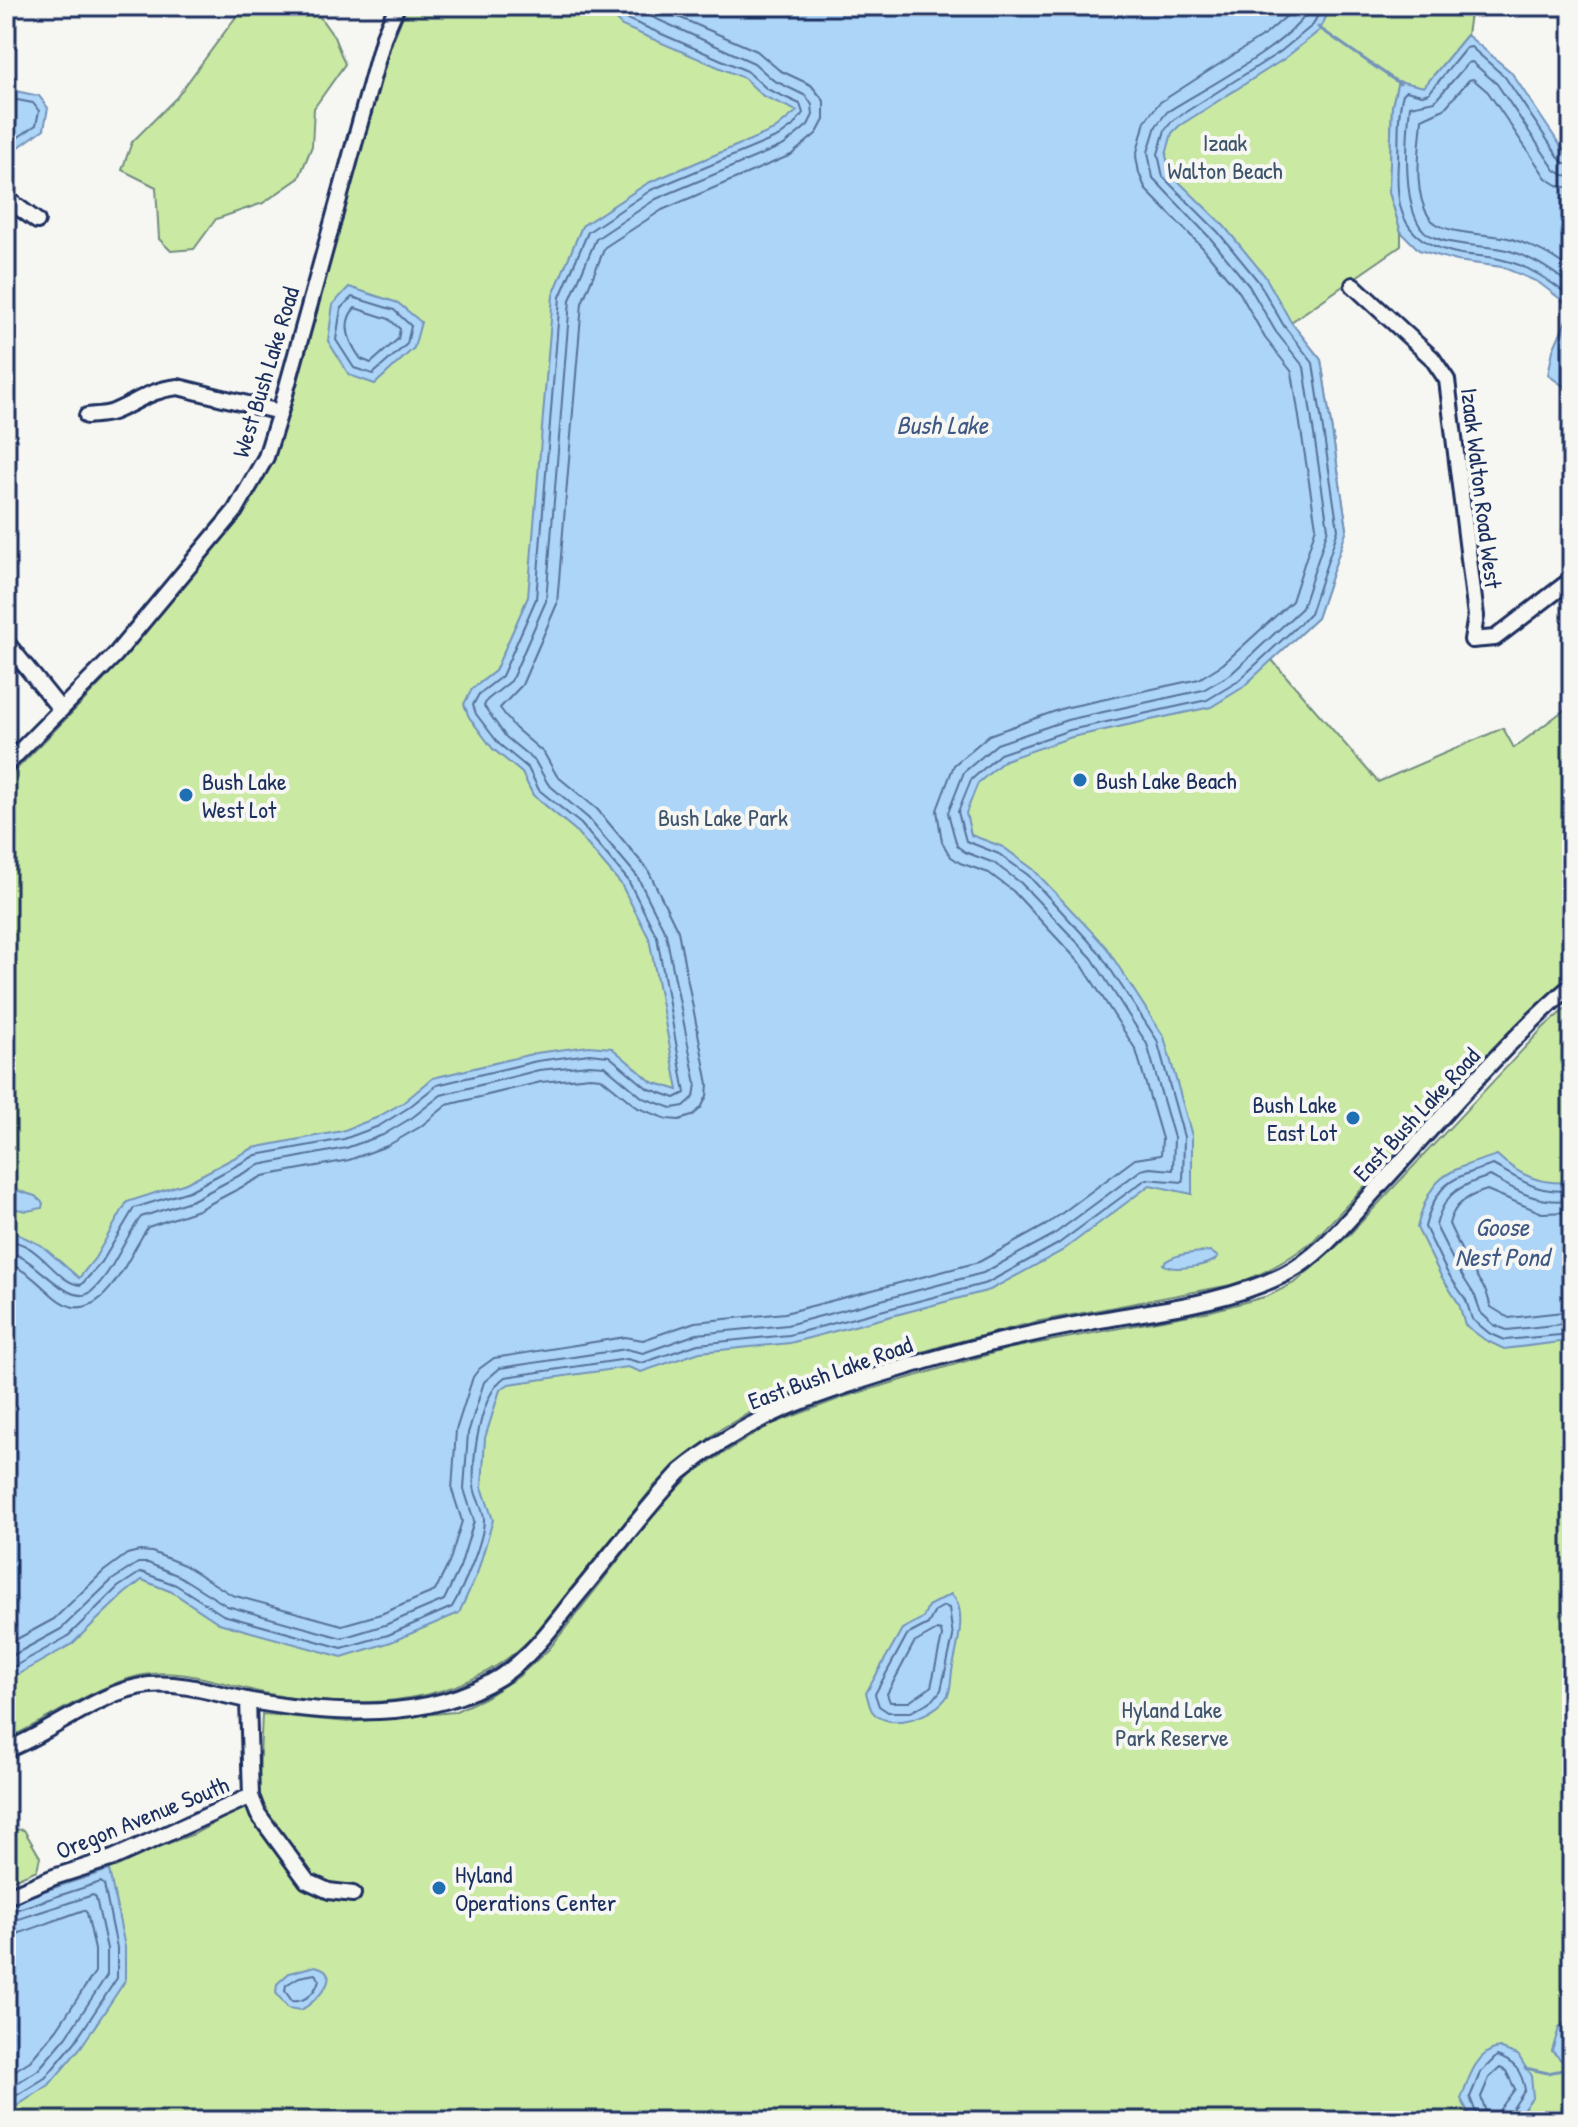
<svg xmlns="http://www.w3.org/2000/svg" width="1578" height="2127" font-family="'Patrick Hand',sans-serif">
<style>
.green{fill:#caeaa3;stroke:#728c80;stroke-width:2}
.water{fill:#add5f7;stroke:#7393ba;stroke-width:2}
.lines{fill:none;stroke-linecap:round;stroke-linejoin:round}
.shore{stroke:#55719b;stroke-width:2}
.stream{stroke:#7393ba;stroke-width:3}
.minor-casing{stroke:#1b2f5e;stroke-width:20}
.minor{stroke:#f6f6f2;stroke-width:14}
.poi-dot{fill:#1f6fb2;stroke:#f6f6f2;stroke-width:3}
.labels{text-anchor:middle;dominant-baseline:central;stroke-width:8;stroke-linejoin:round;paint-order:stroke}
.park-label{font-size:24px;fill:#3e546c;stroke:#f6f6f2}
.street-label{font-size:24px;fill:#1b2f5e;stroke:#f6f6f2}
.poi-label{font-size:24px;fill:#1b2f5e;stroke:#f6f6f2;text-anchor:start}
.water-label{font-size:26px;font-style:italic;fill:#405884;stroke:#f6f6f2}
</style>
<rect width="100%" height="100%" fill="#f6f6f2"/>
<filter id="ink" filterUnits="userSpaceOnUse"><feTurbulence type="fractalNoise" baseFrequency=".0125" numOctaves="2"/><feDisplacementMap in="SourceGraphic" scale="16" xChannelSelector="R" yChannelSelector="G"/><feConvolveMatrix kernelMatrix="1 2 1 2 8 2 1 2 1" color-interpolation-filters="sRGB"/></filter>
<g filter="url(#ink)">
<path class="green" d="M244,6h68l22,31 11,27 -31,44 -2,38 -13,32 -36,25 -47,16 -22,30 -23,2 -12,-12 -3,-52 -34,-17 10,-28 44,-44z
M407,6h1064l-4,29 -43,52 -26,-5 -6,24 -3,86 12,40v14l-110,76 30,38 26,169 -30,89 -45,42 106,122 125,-54 11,20 58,-44v270l-47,42 -211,224c-27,21 -51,35 -83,45l-196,37 -93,24 -145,45 -44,20 -34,19 -64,55 -122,151c-68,71 -177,76 -269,57 -37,-8 -76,-23 -114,-19 -45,5 -101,46 -144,65v-959l97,-99 135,-165 24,-38 17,-35 11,-32 92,-343z
M1572,1003v1118h-1566v-219l188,-68 64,-35 4,-85 86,8 106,-10 30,-14 34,-21 31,-28 114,-146 31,-31 73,-46 77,-29 163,-48 204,-38 57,-15 28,-14 52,-46 196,-209z
M10,1829l14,1 16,27 -3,13 -31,13v-49z"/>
<path class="water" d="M601,6h730l-11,24 -36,29 -105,67 -7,7 -6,22 4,18 54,53 41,50 26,46 30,38 26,169 -30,89 -75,70 -31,19 -139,30 -67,23 -27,23 -12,30 5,22 32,12 30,22 73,78 58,90 28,99v58l-42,-9 -88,66 -72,39 -200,53 -90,9 -59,20 -13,-5 -119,17 -9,6 -15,48 -3,49 11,33 -16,54 -18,39 -68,29 -49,15 -123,-34 -47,-31 -30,-12 -18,14 -52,50 -66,37v-447l7,-2 28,13 38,33 16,-20 32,-56 59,-19 67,-35 89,-17 34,-13 28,-16 29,-24 103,-25 53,-7 23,2 40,34 26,8 -29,-152 -28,-54 -46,-54 -42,-35 -11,-22 -29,-24 -24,-32 -5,-13 8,-15 23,-18 33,-74 25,-302 29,-69 66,-43 126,-53 23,-19 -34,-15 -19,-18 -122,-52z
M1467,35l44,37 61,91v229l-24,-17 5,-25 15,-34 -1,-12 -29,-22 -36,-15 -45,-6 -38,-11 -18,-18 -12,-40 3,-86 6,-25 26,6z
M11,90l28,6 9,12 -4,21 -25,18 -13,-2v-35z
M349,287l49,16 23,19 -7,26 -39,36 -26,-9 -21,-34 5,-37z
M1497,1155c22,21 45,30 75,27v161l-4,-2 -64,8 -19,-9 -20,-15 -6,-21 -18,-28 -24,-48c13,-54 30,-57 80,-73z
M6,1187l29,9 8,7 -1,5 -15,3 -21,-4z
M1210,1251l8,6c-6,9 -46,15 -55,7 11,-11 31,-11 47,-13z
M951,1594c18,15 5,57 1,77 -1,7 -1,18 -4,24 -12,21 -60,38 -76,16 -3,-5 -4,-13 -6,-18l36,-64 21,-11 5,-12z
M109,1870l16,77v34l-44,66 -32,38 -43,28v-206l23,-11z
M315,1966c32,7 -1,37 -14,44l-13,-2 -12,-15 1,-9 12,-11z
M1572,2017v54l-20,-20 7,-23z
M1499,2048l19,7 13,21 2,21 -19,24h-41l-12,-22c7,-19 15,-48 38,-51z"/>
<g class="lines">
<path class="shore" d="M6,102l11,-2 16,3 6,8 -3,14 -19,13h-11
M1572,166l-10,-4 -57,-85 -34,-30 -5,1 -37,45 -7,2 -16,-4 -3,3c-6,21 -4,45 -5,67 -3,53 6,82 63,93 14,2 29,2 42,6 27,6 48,22 69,38
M1572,176l-9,-1 -8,-5 -58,-86 -25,-22 -4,1 -33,38 -25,5c-3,29 -10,112 19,129 21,11 50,10 73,14 26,5 49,21 70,37
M1572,188l-13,-2 -13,-8 -58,-86 -15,-13 -4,1 -25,29 -22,10c-2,29 -10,72 7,98 12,19 62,16 83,22 22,7 42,17 60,32
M352,297l42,13 17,16 -4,18 -34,30 -19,-6 -18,-28 5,-32z
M355,308l34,11 11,10 -2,10 -27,24 -10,-4c-11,-15 -21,-35 -6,-51z
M1572,1190c-36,4 -50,-10 -79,-25 -41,13 -57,17 -68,62l22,45 19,28 6,19 17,14 16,7 67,-6
M1572,1200c-35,4 -53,-8 -82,-24 -30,10 -46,16 -54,50l20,40 19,30 6,17 13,12 13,5 65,-7
M1572,1212l-30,1 -55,-23c-19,6 -33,13 -38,34l17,36 20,31 5,16 18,11 63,-7
M6,1241c33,-1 50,43 75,44l21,-23 32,-54 55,-17 67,-36 88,-16 35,-13 29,-18 29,-23 100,-24 52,-7 20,2 38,32 28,10 10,-5 -28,-156 -29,-57 -47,-56 -42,-34 -11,-22 -29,-24 -23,-30 -3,-9 6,-11 23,-18 34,-77 24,-302 28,-65 63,-42 127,-53 15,-11 10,-13 -3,-9 -33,-15 -20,-18 -120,-52 -14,-13
M6,1252c28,1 63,59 86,39 22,-20 31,-51 49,-74l52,-17 66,-35 87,-17 37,-13 30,-18 28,-22 98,-25 50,-5 16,1 38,32 29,10 12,-2 10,-9 2,-13 -30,-150 -29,-58 -49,-58 -40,-34 -13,-23 -29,-24 -22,-31 3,-6 24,-19 35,-80 24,-301 26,-61 60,-40 128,-54 24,-20 5,-10 -1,-10 -6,-9 -33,-16 -19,-17 -126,-57
M6,1264c19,4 32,19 47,32 47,41 74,-39 95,-69l50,-17 65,-34 86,-16 38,-14 33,-19 27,-22 94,-23 49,-5 11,1 37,30 29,11 12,1 13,-4 9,-8 6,-12 1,-12 -30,-153 -30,-61 -51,-61 -40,-33 -13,-23 -29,-25 -15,-20 22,-23 35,-81 25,-301 23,-56 57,-37 129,-55 26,-22 7,-13v-19l-13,-16 -32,-15 -22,-19 -104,-45
M944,1606l5,2 4,29 -12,53 -7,9 -23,13h-23l-9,-6 -4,-12 32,-59 21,-11 7,-13z
M937,1630l4,1 1,5 -11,51 -22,15h-19l-3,-8 27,-51z
M6,1645l48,-26 50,-48 23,-17 12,-3 13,1 32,13 48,30 110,30 39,-11 54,-23 14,-28 13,-42 -10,-31 4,-60 17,-53 6,-8 15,-11 131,-21 18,3 52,-18 90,-9 194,-51 67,-37 89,-66 26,-4 1,-16 -26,-89 -54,-85 -69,-74 -24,-18 -29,-10 -10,-7 -8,-14 -5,-32 17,-45 35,-30 75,-27 135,-29 24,-15 69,-63 24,-74 -24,-155 -27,-34 -25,-45 -38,-46 -56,-57 -7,-17 -3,-17 9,-35 14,-18 107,-69 32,-28
M6,1659l55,-30 51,-49 26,-17h10l31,13 48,30 115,32 43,-13 59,-25 16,-33 14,-46 -10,-32 4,-56 16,-51 16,-14 126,-19 17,4 54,-19 90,-9 196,-52 70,-38 88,-65 9,-2 23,2 1,-32 -27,-94 -55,-86 -71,-75 -27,-20 -29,-11 -8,-6 -9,-33 16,-41 33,-28 70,-24 136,-30 28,-16 71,-66 26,-79 -24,-162 -28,-35 -27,-46 -38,-47 -58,-61 -5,-26 8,-26 11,-14c36,-23 127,-69 144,-106
M6,1671l61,-34 51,-50 23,-15 35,13 47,30 119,33 46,-13 64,-28c11,-19 31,-64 32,-86 1,-11 -9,-23 -10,-35 -2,-29 6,-92 31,-109l122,-18 15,4 56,-19 91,-9 198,-52 71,-39 88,-65 37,3 1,-45 -27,-97 -58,-88 -71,-77 -29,-21 -33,-13 -8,-29 13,-32 29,-26 70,-24 137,-30 30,-18 73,-68 28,-84 -25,-167 -29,-37 -26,-45 -40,-49 -55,-55 -5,-23 7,-24 8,-10 107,-68 33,-27 9,-19
M6,1913l95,-31 3,3 13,63v30l-42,64 -30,36 -39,24
M6,1923l87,-28 3,3 11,51v26l-40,61 -29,34 -32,20
M6,1935l11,-1 67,-24 3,3 8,37v22l-38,57 -27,32 -24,15
M315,1974l4,5c-2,12 -14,24 -27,22l-7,-10 1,-6 13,-8z
M1479,2121l-9,-24 10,-24 17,-17c18,6 25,16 28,34l-16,24 -1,7
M1489,2121l-8,-24 8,-19 11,-10 6,3 9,18 -15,20 -2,12"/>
<path class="stream" d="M1318,27l82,57
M1525,2068l23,5 24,-5"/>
<g class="minor-casing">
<path id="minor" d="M6,205l8,-1 23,17
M1353,285l79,73 15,22 29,236 -4,24 23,-2 77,-59
M87,416c8,-1 18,-1 26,-4 25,-10 36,-22 65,-25l102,25
M6,642l55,68
M6,765l109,-110 120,-144 31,-54 14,-45 104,-376 13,-30
M248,1700l3,96 7,18 49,67 22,10 24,3
M6,1750c46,-17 94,-60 143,-65 36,-3 67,9 102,16 80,14 177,21 249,-24 31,-20 52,-50 75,-79 35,-42 68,-86 105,-126 67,-55 135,-78 216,-102 64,-20 128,-36 194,-48 64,-12 133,-18 193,-47 39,-19 68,-59 97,-90 62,-67 122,-140 192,-200
M6,1897l48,-20 59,-19 138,-62"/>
</g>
<use href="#minor" class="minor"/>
</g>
</g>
<g class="poi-dot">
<circle cx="1080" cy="780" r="8"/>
<circle cx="186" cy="795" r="8"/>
<circle cx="1353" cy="1118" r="8"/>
<circle cx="439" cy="1888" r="8"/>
</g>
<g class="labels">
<g class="park-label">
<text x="1225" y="142">Izaak<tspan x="1225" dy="28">Walton Beach</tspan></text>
<text x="723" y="817">Bush Lake Park</text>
<text x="1172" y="1709">Hyland Lake<tspan x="1172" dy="28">Park Reserve</tspan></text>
</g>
<g class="street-label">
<text transform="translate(265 372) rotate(-73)">West Bush Lake Road</text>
<text transform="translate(1482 488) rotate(83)">Izaak Walton Road West</text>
<text transform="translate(1416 1114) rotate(-47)">East Bush Lake Road</text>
<text transform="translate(830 1372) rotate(-20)">East Bush Lake Road</text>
<text transform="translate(142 1817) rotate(-22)">Oregon Avenue South</text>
</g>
<g class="poi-label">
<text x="1096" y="780">Bush Lake Beach</text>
<text x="202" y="781">Bush Lake<tspan x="202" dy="28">West Lot</tspan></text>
<text x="1337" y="1104" text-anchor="end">Bush Lake<tspan x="1337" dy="28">East Lot</tspan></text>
<text x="455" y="1874">Hyland<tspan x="455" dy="28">Operations Center</tspan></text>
</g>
<g class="water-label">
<text x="942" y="424">Bush Lake</text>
<text x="1502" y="1226">Goose<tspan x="1502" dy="30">Nest Pond</tspan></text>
</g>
</g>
<rect width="1578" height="2127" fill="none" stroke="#f6f6f2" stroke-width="32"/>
<rect x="16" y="16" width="1546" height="2095" fill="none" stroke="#1b2f5e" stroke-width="3" filter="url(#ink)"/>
</svg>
